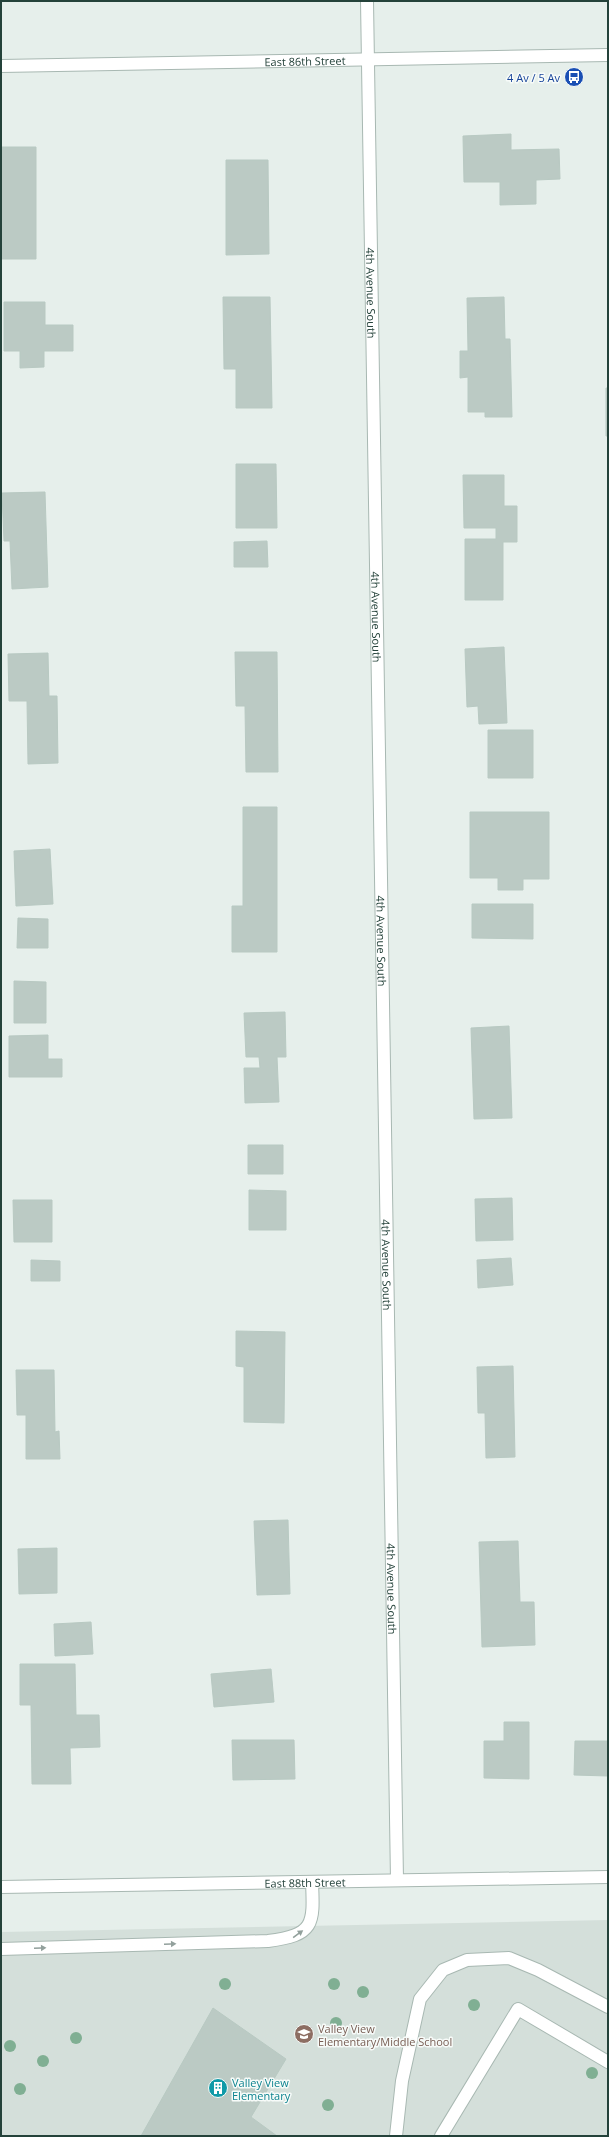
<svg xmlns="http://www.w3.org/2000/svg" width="609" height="2137" font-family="'Open Sans',sans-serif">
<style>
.built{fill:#d4dfda}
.building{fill:#bbcac4;stroke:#b8c9c2}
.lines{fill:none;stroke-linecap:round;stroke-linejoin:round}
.minor-casing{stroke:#a8b8b2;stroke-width:14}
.minor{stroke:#fff;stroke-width:12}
.tree{fill:#80af93}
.oneway{fill:#92a09c}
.labels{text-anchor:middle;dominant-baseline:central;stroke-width:3;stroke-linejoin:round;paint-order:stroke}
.street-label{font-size:11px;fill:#24423a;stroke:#f7fbf9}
.transit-label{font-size:11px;fill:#164399;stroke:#f7fbf9;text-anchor:end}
.education-label{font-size:11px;fill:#785e54;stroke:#f7fbf9;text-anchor:start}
.culture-label{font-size:11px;fill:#0d838f;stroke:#f7fbf9;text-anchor:start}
</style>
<rect width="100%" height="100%" fill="#e6efeb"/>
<path class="built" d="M608,1920v216h-607v-204z"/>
<path class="building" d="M511,134v16l48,-1 1,30 -24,1v24l-36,1v-23h-36l-1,-46z
M1,147h35v112h-35z
M226,160h42l1,94 -43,1z
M223,297h47l2,111h-36v-39h-12z
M504,297l1,42h5l2,78h-27v-5h-17v-35l-8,1v-27h8l-1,-53z
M4,302h41v23h28v26h-29v16l-24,1v-17h-16z
M606,388h2v48h-2z
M236,464h40l1,64h-41z
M463,475h41v31h13v36h-14v58h-38v-61h31v-11h-32z
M45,492l3,95 -36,2 -2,-48h-6l-2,-48z
M267,541l1,26h-34v-25z
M504,647l3,76 -28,1 -1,-18 -11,1 -2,-58z
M235,652h42l1,120h-32l-1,-66h-9z
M48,653l1,43h8l1,67 -30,1 -1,-63h-18l-1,-47z
M488,730h45v48h-45z
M243,807h34v145h-45v-46h11z
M470,812h79v67h-26v11h-25v-12h-28z
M50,849l3,55 -37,2 -2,-55z
M472,904h61v35l-61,-1z
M18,918l30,1v29h-31z
M14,981l32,1v41h-32z
M285,1012l1,45h-9l2,45 -34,1 -1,-35h16l-1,-11h-13l-2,-44z
M509,1026l3,92 -38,1 -3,-91z
M48,1035v24h14v18h-53v-41z
M248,1145h35v29h-35z
M249,1190l37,1v39h-37z
M512,1198l1,42 -37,1 -1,-42z
M13,1200h39v42h-38z
M511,1258l2,27 -35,3 -1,-28z
M31,1260l29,1v20h-29z
M236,1331l49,1 -1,91 -40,-1v-55l-8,-1z
M513,1366l2,91 -29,1 -1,-45h-7l-1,-46z
M16,1370h38l1,62 4,-1 1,28h-34v-44h-9z
M288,1520l2,74 -33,1 -3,-74z
M518,1541l2,61h14l1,43 -53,2 -3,-105z
M57,1548v45l-38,1 -1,-45z
M91,1622l2,32 -38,2 -1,-32z
M20,1664h55l1,51h23l1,32 -30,1 1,36h-39l-1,-79h-11z
M271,1669l3,33 -60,5 -3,-33z
M504,1722h25v57l-45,-1v-37h20z
M232,1740h62l1,39 -62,1z
M575,1741h33v35l-34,-1z
M213,2008l73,51 -35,58 26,19h-136z"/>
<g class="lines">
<g class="minor-casing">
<g id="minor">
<path id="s1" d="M367,1l30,1879"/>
<path id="s2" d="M1,66l607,-11"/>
<path id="s3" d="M1,1887l607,-10"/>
<path d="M1,1949l267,-8c46,-6 46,-16 44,-59"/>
<path d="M396,2136l6,-55 18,-82 23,-29 24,-10 42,-2 29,12 70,37"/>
<path d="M441,2136l77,-127 90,53"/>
</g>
</g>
<use href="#minor" class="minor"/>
</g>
<g class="tree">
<circle cx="225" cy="1984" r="6"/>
<circle cx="334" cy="1984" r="6"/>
<circle cx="363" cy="1992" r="6"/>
<circle cx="474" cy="2005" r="6"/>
<circle cx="336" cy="2023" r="6"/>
<circle cx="76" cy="2038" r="6"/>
<circle cx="10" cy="2046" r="6"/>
<circle cx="43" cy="2061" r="6"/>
<circle cx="592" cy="2073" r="6"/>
<circle cx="20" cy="2089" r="6"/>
<circle cx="328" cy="2105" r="6"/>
</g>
<defs><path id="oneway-solid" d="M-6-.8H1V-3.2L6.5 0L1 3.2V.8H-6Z"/></defs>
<g class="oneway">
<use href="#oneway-solid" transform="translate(298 1934) rotate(-36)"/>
<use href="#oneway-solid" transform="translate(170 1944) rotate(-2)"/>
<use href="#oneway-solid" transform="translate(40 1948) rotate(-2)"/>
</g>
<defs>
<g id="bus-disc" transform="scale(1)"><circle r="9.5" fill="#1a4fb4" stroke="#f7fbf9"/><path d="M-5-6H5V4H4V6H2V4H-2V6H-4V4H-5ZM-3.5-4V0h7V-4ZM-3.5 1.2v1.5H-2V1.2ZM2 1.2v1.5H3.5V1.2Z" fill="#fff"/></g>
<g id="school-disc" transform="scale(1)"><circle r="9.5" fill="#8d6e63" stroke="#f7fbf9"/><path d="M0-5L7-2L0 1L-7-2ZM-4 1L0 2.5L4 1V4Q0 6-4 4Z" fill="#fff"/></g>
<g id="building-disc" transform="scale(1)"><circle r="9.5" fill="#0f9aa8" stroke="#f7fbf9"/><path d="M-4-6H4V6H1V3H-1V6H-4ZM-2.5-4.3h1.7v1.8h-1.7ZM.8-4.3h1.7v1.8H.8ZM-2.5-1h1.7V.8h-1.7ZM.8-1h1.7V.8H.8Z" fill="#fff"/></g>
</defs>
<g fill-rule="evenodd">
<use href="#bus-disc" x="574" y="77"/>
<use href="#school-disc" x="304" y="2034"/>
<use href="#building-disc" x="218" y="2088"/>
</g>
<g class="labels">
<g class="street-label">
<text stroke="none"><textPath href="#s2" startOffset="304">East 86th Street</textPath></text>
<text stroke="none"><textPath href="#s1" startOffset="292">4th Avenue South</textPath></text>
<text stroke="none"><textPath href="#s1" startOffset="616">4th Avenue South</textPath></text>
<text stroke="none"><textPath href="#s1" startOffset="940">4th Avenue South</textPath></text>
<text stroke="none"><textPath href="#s1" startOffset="1264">4th Avenue South</textPath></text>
<text stroke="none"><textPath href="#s1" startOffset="1588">4th Avenue South</textPath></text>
<text stroke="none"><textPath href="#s3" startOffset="304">East 88th Street</textPath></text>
</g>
<g class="transit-label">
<text x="560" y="77">4 Av / 5 Av</text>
</g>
<g class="education-label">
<text x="318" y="2028">Valley View<tspan x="318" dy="13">Elementary/Middle School</tspan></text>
</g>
<g class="culture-label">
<text x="232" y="2082">Valley View<tspan x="232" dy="13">Elementary</tspan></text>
</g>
</g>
<rect width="609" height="2137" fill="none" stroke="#24423a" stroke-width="4"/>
</svg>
